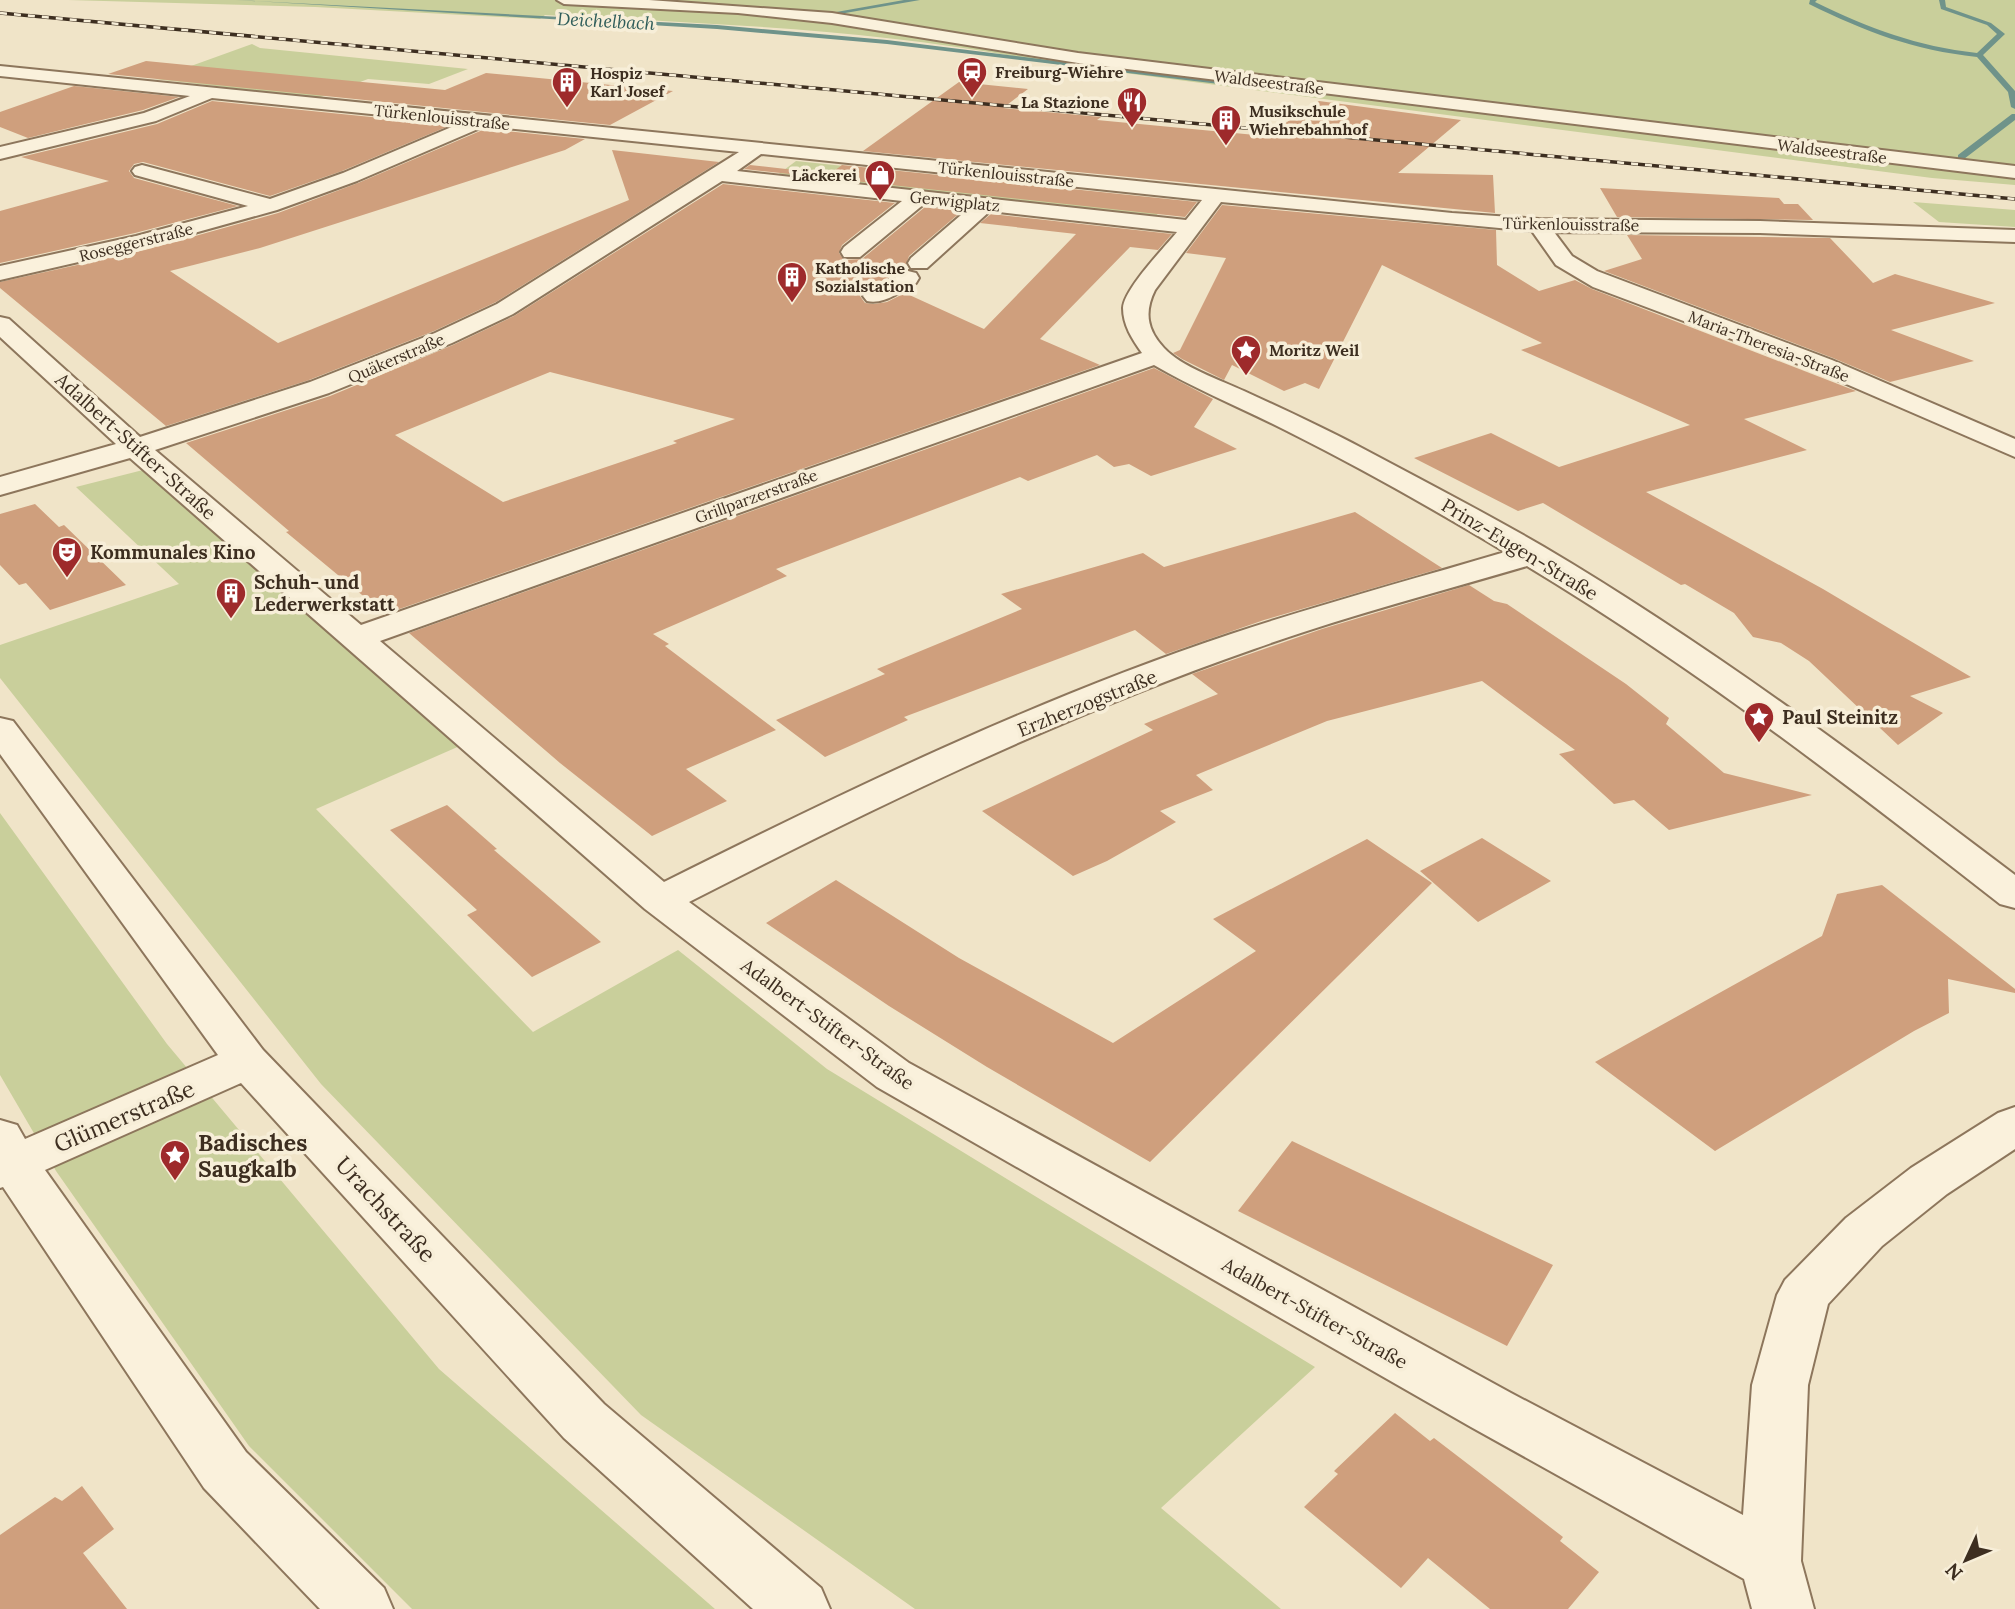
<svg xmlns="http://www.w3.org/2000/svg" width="2015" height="1609" font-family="Lora,serif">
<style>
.green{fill:#c9cf9b}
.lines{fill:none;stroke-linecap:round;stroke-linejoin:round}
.stream{fill:#6f938a;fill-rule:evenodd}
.building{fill:#cf9f7d;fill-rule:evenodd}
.minor-casing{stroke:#8d765c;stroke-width:4}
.minor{fill:#faf1dc;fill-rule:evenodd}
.rail-casing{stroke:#3d2e20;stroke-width:3.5}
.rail{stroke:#f7eed8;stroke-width:2.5;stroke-dasharray:7;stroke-linecap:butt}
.labels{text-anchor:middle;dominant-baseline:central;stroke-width:7;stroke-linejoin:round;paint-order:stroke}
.far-poi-label{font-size:16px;font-weight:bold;fill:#3d2e20;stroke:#f7eed8;text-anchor:start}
.far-street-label{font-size:16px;fill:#3d2e20;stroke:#f7eed8}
.far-water-label{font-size:18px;font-style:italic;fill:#2f5d5a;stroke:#f7eed8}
.street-label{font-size:19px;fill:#3d2e20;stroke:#f7eed8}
.poi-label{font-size:19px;font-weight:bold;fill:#3d2e20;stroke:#f7eed8;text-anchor:start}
.near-street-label{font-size:23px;fill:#3d2e20;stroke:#f7eed8}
.near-poi-label{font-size:23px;font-weight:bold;fill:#3d2e20;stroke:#f7eed8;text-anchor:start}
</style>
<rect width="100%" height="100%" fill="#f0e4c8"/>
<path class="green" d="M68,0h1947v185l-83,-7 -884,-115c-164,-34 -335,-39 -503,-48l-5,4 -225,-12z
M252,44l8,4 208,21 -39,15 -61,-5 -50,19 -163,-19z
M796,161l373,39 -13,16 -380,-40z
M1913,202l102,8v17l-76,-5z
M143,470l319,275 -146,64 217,223 145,-82 149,119 488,298 -154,141 120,101h-366l-274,-194 -320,-331 -321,-406v-33l179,-61 -103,-97z
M0,813l167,231 272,325 276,240h-303l-163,-163 -193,-275 -56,-96z"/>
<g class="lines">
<path class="stream" d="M236,0l481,25 170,15 386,48 -4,2 -382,-46 -170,-15z
M904,0h16l-92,16 -3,-2z
M1810,0h7l-2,2c56,27 101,44 162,51l20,-19 -10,-9 -46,-16 -2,-9h6l1,7 45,16 14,11 -22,21 32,36v18l-4,-2 -3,-15 -31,-35c-64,-7 -111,-25 -168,-53z
M2012,114h3v6l-51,39h-6v-4z"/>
</g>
<path class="building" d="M146,61l299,29 41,-17 187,18 -63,34 -502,-51z
M959,82l69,7 -25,19 98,9 -4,3 169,16 53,-35 142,19 -63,53 95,2 2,38 -632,-62z
M74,86l105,11 -36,13 -115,28 -28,-11v-15z
M212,101l239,24 -109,46 -72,25 -127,-34 -9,2 -5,7 5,7 104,28 -103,27 -135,30v-52l109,-30 -88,-24 136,-33z
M485,129l100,10 -20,11 -305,98 -90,23 108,72 351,-143 -17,-50 107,12 -223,140 -62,29 -125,49 -143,46 -166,-138v-6l145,-32 133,-37 80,-30z
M750,165l80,9 12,-9 355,37 -12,15 -441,-48z
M723,184l172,19 -53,42 -3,8 5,7 18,-1 63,-52 37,4 -53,45 -3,9 -11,9 -29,15 -6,7 5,7 9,1 13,-2 18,-9 79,36 92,-95 -96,-11 11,-9 181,20 -14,16 -28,-3 -90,92 60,26 -715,249 -99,-82 3,-1 -103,-88 144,-47 123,-51 61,-29zM550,372l185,47 -62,22 4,2 -174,59 -108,-67z
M1600,188l179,10 5,6h14l15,16 -196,-3z
M1222,205l274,25 1,35 42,26 36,-11 17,9 264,102 -112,28 63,31 -161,42 177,97 148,88 -61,19 33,17 -45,32 -89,-84 -28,-18 -28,-6 -19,-24 -49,-29 -4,1 -138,-82 -25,8 -104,-53 77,-25 68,34 131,-42 -169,-75 21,-7 -160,-78 -63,124 -14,-6 -21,8 -52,-26 -8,15 -42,-21 -9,-6 7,-3 46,-92 -40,-5z
M1627,235l203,3 43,45 22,-9 100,29 -104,27 83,31 -84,21 -57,-24 -229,-87 38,-12z
M1154,368l59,31 -19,28 43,22 -86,27 -22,-12 -15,3 -17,-12 -69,26 -8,-4 -244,92 11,7 -134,58 16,10 -4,2 111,84 -90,39 41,32 -75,35 -92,-73 -151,-130z
M35,504l24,23 5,-2 62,60 -76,25 -24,-27 -7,2 -19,-20v-51z
M1355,512l87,56 -178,52 -98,34 -31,-24 -231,87 4,3 -83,37 -49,-37 109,-46 -8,-5 145,-60 -21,-15 142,-41 21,14z
M1469,585l25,16 13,3 119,80 43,34 -3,6 58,49 88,22 -143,35 -35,-30 -20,4 -55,-50 16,-4 -93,-69 -155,40 -131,54 17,15 -53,21 16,11 -69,39 -34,15 -91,-65 171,-81 -9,-6 74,-30 -26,-20 130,-45z
M447,805l50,44 -3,1 107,92 -69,35 -65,-62 10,-5 -87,-80z
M1482,838l69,43 -73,41 -58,-51z
M1367,839l65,44 -282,279 -163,-95 -98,-61 -123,-83 70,-43 123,78 154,85 143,-92 -43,-32z
M1882,885l133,104v4l-67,-14 1,34 -35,18 -199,120 -120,-89 227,-126 15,-42z
M1292,1141l261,124 -46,81 -269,-135z
M1395,1413l35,28 4,-3 129,99 -3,4 39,31 -31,37h-78l-62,-51 -27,30 -97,-81 34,-33 -4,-3z
M82,1486l32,43 -31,24 44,56h-127v-74l55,-38 7,4z"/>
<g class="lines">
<g class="minor-casing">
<path id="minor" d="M557,0h92l183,13 246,40 937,113v12l-937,-115 -246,-40 -94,-10 -174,-9z
M0,66l1452,147 87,6 221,2 255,9v12l-255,-9 -206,-1 18,24 25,15 235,89 183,79v18l-201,-87 -221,-83 -37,-22 -24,-34 -311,-29 -66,88c-11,22 -8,40 9,58 16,18 58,33 80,43 39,18 78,36 116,56 62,33 124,65 184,100 164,97 319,213 471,328v33l-15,-4c-152,-119 -307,-238 -473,-338 -91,27 -184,51 -273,83 -195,68 -381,159 -565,253l220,161 602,330 232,122 9,-130 25,-90 8,-15 61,-62 65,-50 87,-55 17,-6v42l-68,45 -65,52 -54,58 -20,81 -7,176 13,48h-62l-8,-30 -273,-152 -594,-340 -232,-178 -515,-451 -130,37v-18l116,-33 -116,-107v-20l9,2 131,118 170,-55 125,-49 62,-29 242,-152 -254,-26 -128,55 -80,29 -133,37 -144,33v-14l136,-30 112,-30 -113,-31 -3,-4 3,-4 7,-2 128,34 73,-26 118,-50 -249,-25 -56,23 -156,38v-12l144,-34 46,-17 -190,-20zM761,154l441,46 -16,20 -449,-49zM722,181l180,20 -58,46 -3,5 3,5h16l64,-53 44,5 -57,49 -3,5 3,5h16l63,-57 187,21c-13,16 -53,57 -54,76 0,17 9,31 19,45l-781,272 -206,-175 174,-57 123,-50 61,-29zM1154,365c43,25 90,44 135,67 74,37 146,78 216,120 -91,27 -184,52 -274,82 -195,65 -383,156 -567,248l-284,-241z
M908,271l8,2 3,5 -3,5c-15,8 -32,22 -49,18l-4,-5 4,-5z
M0,718l13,3 250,329 341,354 217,184 9,21h-77l-189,-171 -323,-355 -196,87 201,282 138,136 9,21h-73l-116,-121 -201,-301 -3,1v-68l17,5 8,14 193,-84 -218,-301z"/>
</g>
<use href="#minor" class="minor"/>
<g class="rail-casing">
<path id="rail" d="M0,13l2015,186"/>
</g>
<use href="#rail" class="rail"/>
</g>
<defs>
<g id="station-pin" transform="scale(1.575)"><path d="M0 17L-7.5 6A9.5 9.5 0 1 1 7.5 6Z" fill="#9e2a2b" stroke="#f7eed8"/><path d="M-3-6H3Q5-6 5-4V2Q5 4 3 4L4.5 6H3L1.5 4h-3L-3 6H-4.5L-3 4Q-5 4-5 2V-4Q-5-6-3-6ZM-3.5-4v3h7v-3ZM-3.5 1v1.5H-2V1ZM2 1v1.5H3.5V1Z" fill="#fff"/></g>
<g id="building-pin" transform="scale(1.575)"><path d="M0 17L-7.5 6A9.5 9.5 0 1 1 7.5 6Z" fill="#9e2a2b" stroke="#f7eed8"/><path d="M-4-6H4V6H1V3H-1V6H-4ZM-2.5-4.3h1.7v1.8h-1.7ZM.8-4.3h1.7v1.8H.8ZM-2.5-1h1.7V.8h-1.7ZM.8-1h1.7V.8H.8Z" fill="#fff"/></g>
<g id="restaurant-pin" transform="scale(1.575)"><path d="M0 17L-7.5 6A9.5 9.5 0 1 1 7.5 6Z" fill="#9e2a2b" stroke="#f7eed8"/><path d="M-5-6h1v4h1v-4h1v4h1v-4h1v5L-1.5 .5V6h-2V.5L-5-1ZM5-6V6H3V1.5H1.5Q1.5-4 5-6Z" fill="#fff"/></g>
<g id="shop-pin" transform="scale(1.575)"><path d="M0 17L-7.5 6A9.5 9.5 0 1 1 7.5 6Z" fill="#9e2a2b" stroke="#f7eed8"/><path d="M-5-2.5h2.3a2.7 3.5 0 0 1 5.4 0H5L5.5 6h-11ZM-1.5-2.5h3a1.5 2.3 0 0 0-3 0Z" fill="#fff"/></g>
<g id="sight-pin" transform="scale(1.575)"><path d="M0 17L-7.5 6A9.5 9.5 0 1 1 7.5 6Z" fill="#9e2a2b" stroke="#f7eed8"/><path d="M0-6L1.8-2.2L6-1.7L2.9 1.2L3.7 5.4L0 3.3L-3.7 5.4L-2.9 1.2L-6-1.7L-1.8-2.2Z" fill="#fff"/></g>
<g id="theatre-pin" transform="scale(1.575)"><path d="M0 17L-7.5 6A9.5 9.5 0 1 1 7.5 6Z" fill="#9e2a2b" stroke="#f7eed8"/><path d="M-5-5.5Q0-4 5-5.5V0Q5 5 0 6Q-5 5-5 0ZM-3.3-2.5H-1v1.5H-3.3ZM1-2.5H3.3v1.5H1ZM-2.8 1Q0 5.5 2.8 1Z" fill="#fff"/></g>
</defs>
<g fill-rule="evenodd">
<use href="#station-pin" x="972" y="72"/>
<use href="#building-pin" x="567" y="82"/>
<use href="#restaurant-pin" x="1132" y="102"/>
<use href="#building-pin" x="1226" y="120"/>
<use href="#shop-pin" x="880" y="175"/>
<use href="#building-pin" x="792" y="277"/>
<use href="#sight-pin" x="1246" y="350"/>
<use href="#theatre-pin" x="67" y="552"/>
<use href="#building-pin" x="231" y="593"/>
<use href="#sight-pin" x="1759" y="717"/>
<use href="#sight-pin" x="175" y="1155"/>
</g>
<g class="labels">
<g class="far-poi-label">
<text x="995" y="72">Freiburg-Wiehre</text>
<text x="590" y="73">Hospiz<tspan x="590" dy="18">Karl Josef</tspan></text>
<text x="1109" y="102" text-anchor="end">La Stazione</text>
<text x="1249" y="111">Musikschule<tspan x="1249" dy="18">Wiehrebahnhof</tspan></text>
<text x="857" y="175" text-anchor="end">Läckerei</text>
<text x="815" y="268">Katholische<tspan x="815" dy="18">Sozialstation</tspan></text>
<text x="1269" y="350">Moritz Weil</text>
</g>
<g class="far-street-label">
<text transform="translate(1269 82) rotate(7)">Waldseestraße</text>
<text transform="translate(442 117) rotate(6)">Türkenlouisstraße</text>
<text transform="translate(1832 151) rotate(7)">Waldseestraße</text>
<text transform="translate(1006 174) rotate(6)">Türkenlouisstraße</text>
<text transform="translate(955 201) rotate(6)">Gerwigplatz</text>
<text transform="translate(1571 224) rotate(1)">Türkenlouisstraße</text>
<text transform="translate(136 242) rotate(-14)">Roseggerstraße</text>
<text transform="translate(1769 346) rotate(21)">Maria-Theresia-Straße</text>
<text transform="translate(396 358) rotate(-23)">Quäkerstraße</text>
<text transform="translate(756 496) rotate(-20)">Grillparzerstraße</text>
</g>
<g class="far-water-label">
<text transform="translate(606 21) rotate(3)">Deichelbach</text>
</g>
<g class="street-label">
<text transform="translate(136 446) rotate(42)">Adalbert-Stifter-Straße</text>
<text transform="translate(1520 549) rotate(31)">Prinz-Eugen-Straße</text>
<text transform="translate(1087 703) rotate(-22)">Erzherzogstraße</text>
<text transform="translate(828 1024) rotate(36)">Adalbert-Stifter-Straße</text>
<text transform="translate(1315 1313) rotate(29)">Adalbert-Stifter-Straße</text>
</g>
<g class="poi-label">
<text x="90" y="552">Kommunales Kino</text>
<text x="254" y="582">Schuh- und<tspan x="254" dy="22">Lederwerkstatt</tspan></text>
<text x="1782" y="717">Paul Steinitz</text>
</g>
<g class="near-street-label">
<text transform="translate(124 1116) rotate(-23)">Glümerstraße</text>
<text transform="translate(386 1209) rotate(47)">Urachstraße</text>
</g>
<g class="near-poi-label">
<text x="198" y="1142">Badisches<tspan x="198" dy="26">Saugkalb</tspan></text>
</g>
</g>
<g transform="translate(1966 1560) rotate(226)" stroke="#f7eed8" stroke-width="5" paint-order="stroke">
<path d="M0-5L12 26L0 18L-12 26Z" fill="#3d2e20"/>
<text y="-10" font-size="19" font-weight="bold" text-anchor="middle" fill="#3d2e20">N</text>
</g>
</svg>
